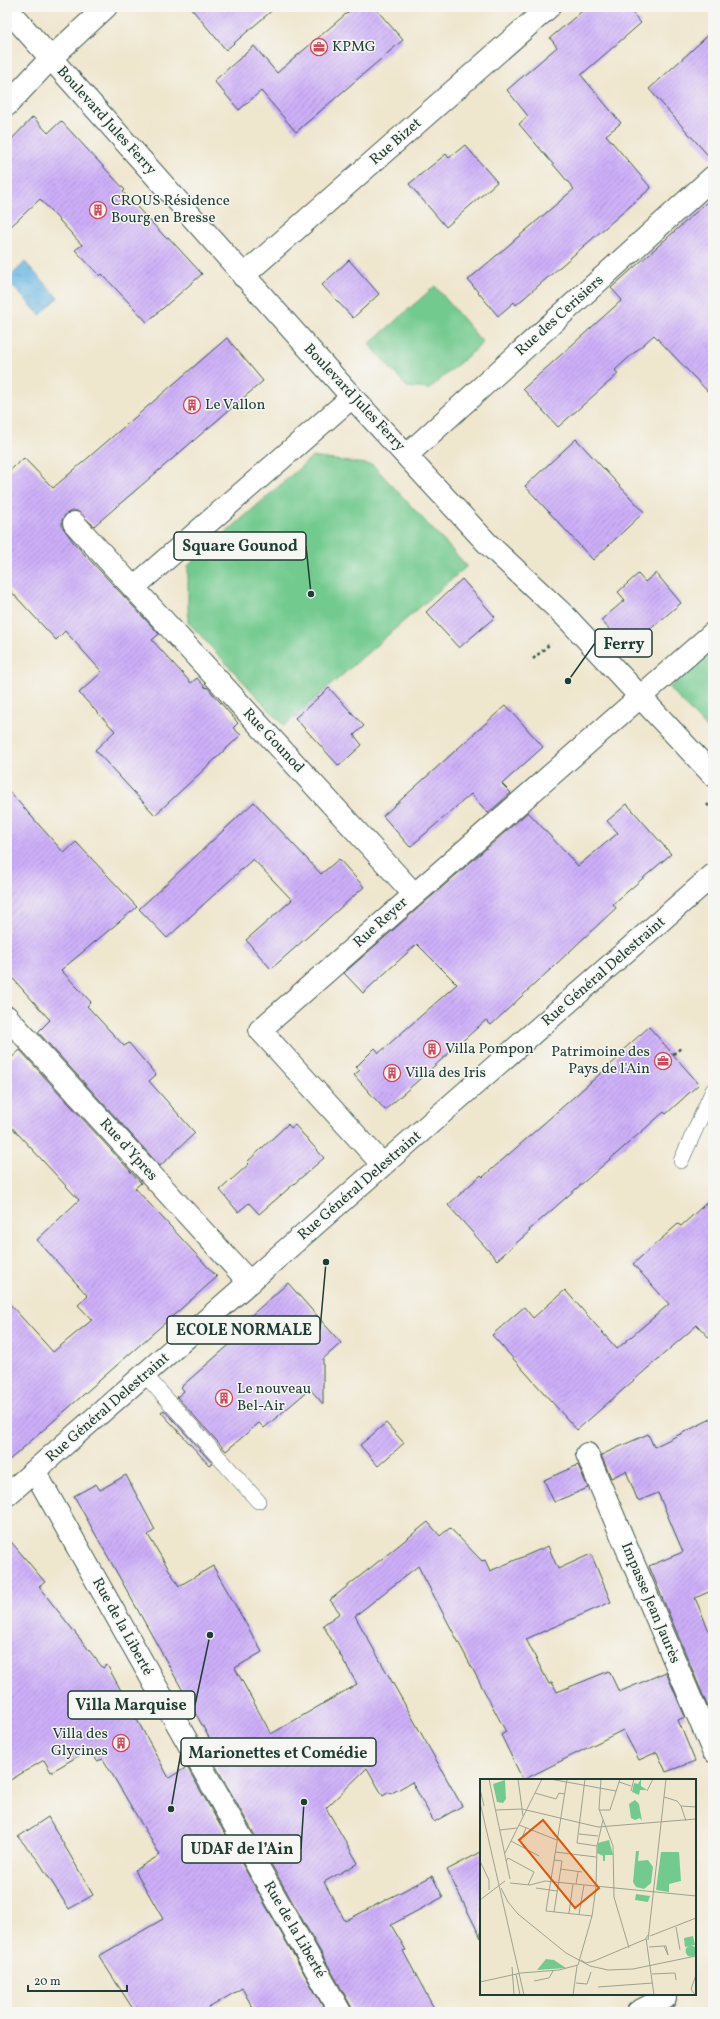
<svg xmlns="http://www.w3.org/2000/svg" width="720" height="2019" font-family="Vollkorn,serif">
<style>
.park{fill:#73ca8f;stroke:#498462}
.water{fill:url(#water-ripples);stroke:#457a8c}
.building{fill:url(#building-hatch)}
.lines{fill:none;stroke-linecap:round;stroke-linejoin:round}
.service-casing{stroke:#3e564b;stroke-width:16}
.minor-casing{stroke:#3e564b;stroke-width:24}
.primary-casing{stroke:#3e564b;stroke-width:24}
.path{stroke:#3e564b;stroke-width:2.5;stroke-dasharray:3 3;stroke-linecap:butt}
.service{stroke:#fff;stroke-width:15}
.minor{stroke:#fff;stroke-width:22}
.primary{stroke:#fff;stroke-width:22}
.labels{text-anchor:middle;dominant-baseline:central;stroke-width:3;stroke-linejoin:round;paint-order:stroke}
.poi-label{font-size:15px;fill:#1f3d34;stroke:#f6f6f2;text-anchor:start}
.street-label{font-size:15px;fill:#1f3d34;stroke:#f6f6f2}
.inset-road{fill:none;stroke:#9ca290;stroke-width:1}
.view{fill:#de580e;fill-opacity:0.15;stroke:#de580e;stroke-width:2}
.inset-edge{fill:none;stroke:#1f3d34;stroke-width:2}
.leader{fill:none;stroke:#1f3d34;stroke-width:1.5}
.callout-dot{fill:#1f3d34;stroke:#f6f6f2;stroke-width:1.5}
.callout{fill:#f6f6f2;stroke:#1f3d34;stroke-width:1.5}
.callout-label{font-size:16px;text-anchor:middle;font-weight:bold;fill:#1f3d34}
</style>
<defs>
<pattern id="water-ripples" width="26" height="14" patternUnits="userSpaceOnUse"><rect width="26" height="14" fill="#6bb6e4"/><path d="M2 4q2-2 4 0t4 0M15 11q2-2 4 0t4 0" fill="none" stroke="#5795ba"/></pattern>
<pattern id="building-hatch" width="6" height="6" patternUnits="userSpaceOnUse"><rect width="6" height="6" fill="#cdaff9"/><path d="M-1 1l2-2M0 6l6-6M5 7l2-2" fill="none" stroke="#a690ca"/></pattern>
</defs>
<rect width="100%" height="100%" fill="#f6f6f2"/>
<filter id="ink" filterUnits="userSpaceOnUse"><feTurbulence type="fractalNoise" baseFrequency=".025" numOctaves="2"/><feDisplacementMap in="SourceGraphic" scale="8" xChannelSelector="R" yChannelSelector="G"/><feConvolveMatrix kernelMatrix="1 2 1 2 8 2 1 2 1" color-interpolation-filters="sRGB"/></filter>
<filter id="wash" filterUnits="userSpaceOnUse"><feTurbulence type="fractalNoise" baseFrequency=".012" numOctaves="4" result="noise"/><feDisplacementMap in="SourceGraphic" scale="16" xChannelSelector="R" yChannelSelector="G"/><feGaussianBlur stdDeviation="0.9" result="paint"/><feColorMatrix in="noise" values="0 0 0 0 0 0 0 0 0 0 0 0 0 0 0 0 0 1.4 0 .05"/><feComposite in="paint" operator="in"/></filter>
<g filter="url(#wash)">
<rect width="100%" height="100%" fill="#efe6ce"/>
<path class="park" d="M435,286l48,57 -54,46 -22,-2 -38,-43z
M312,457l61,8 94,101 -183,160 -96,-104v-56z
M713,650v85l-44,-47z"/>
<path class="water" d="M25,262l33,36 -18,17 -33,-35z"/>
<g id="blocks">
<path class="building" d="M190,7h86l-50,43z
M354,7h20l29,33 -107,92 -35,-41 -22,19 -25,-29 40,-35 23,27z
M587,7h40l14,16 -60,52 40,48 -15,12 45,53 -135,117 -2,-3 -16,14 -30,-36 106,-91 -55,-65 9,-8 -21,-26 50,-43 -7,-9z
M713,31v130l-64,-72z
M33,117l15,16 13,-12 64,69 -2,2 43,46 2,-1 34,37 -55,48 -45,-48 -2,2 -25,-26 7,-5 -42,-46 -33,31v-86z
M465,145l32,37 -51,45 -37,-43 37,-30 3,4z
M713,197v200l-59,-62 -39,35 3,4 -60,53 -35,-38 99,-89 -11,-12z
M349,260l30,34 -26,24 -31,-33z
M227,338l36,43 -169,145 -17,-15h-5l-6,3 -4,6v6l12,17 85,91 -7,6 39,43 6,-5 9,10 1,-1 31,36 -5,5 8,7 -86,80 -60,-65 20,-19 -36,-38 23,-21 -37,-41 -9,9 -49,-53v-114l17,-15 29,30z
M576,439l68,73 -51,48 -68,-74z
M656,573l25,30 -54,46 -26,-29 24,-20 -7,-8 20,-18 7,8z
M462,579l33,38 -36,31 -33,-36z
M329,688l35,38 -10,9 8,10 -23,21 -44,-48z
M506,705l37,42 -41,37 9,9 -23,20 -17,-19 -61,53 -27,-31z
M7,789l57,64 12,-11 61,65 -76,63 30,32 -4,4 37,40 5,-3 27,32 -7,6 46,52 -35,33 -122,-134 12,-12 -43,-48z
M254,802l67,72 18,-15 25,28 -93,82 -25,-29 46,-40 -39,-41 -86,79 -28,-29z
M627,804l44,50 -58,50 3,4 -125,117 -5,-5 -101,90 -31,-35 6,-5 -4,-3 19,-19 4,5 78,-69 -40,-40 -54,49 -19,-20 184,-161 50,54 40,-33 -11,-12z
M649,1027l50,57 -33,30 -2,-2 -135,118 1,1 -33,29 -49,-55 33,-30 2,2 134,-118 -2,-2z
M20,1050l121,133 -6,5 82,89 -210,185v-161l46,51 39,-32 -14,-15 10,-9 -51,-56 42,-40 -72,-78v-60z
M288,1124l3,4 4,-3 29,33 -65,56 -10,-11 -11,9 -18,-22 29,-26 -2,-2z
M713,1197v145l-16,-17 -120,105 -85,-95 32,-28 9,11 32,-28 52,59 52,-45 -36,-40 45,-40 3,2z
M288,1283l53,60 -18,16v45l-13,-15 -46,39 -5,-5 -33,28 -49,-54 7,-6 -3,-4 71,-62 -5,-6z
M164,1410l48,53 -3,2 -48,-53z
M713,1418v172l-18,8 18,42 -1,77 -63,-151 34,-14 -25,-59 -20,8 -12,-30 -15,7 -10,-23 47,-21 6,13z
M386,1423l18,20 -26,23 -18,-21z
M578,1465l10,23 -34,14 -10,-22z
M126,1475l29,55 -7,5 31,51 34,-20 49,86 -27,16 36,66 86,-50 -34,-59 17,-12 -10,-13 98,-78 12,14 10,-8 32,33 3,-1 5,11 58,-25 10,23 33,-15 20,48 -85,37 23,45 3,-2 5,10 52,-21 10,21 47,-20 19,45 -7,3 17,41 -29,11 -9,-20 -18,8 -16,-30 -100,50 -22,-45 5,-3 -88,-166 -63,50 107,190 -28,16 -22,-40 -22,12 -1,-2 -6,4 -16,-28 -41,40 32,55 -34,19 21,39 87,-45 11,21 -52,28 15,25 -3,1 33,61h-84l-1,-6 -142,-252 7,-4 -142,-254 22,-12 4,6z
M7,1537l38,45 -6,5 64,81 4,-3 62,113 18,-11 139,245h-71l-13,-24 -40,24h-67l-36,-56 64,-37 -28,-49 25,-15 -57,-96 -6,2 -7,-12 -39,23 -7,-12 -37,22z
M48,1817l45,78 -24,14 -32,-50 -19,-22z
M481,1852v86l-34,-68z"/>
</g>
</g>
<g filter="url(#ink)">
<use href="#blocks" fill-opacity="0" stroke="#3e564b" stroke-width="1"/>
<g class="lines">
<g class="service-casing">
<path id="service" d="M681,1161l32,-71
M145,1375l113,126"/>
</g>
<g class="minor-casing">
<path id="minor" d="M7,105l43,-46 56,-52
M243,276l306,-269
M407,455l306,-278
M74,523l340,371
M133,588l219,-191
M7,1017l243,266
M383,1165l-123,-135 453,-397
M587,1454l126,297
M35,1472l305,540
M7,1495l706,-620
M638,2012l27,-14"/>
</g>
<g class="primary-casing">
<path id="primary" d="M7,9l345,388 135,146 79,74 147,158"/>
</g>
<path class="path" d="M533,659l18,-16
M707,804l6,7
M673,1054l8,-6"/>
<use href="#service" class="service"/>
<use href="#minor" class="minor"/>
<use href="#primary" class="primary"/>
</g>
</g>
<defs>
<g id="office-ring" transform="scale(0.9)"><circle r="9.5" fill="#f6f6f2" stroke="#d1495b" stroke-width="1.5"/><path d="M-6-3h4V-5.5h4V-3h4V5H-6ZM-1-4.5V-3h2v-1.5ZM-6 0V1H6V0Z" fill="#d1495b"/></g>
<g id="building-ring" transform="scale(0.9)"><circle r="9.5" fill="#f6f6f2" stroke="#d1495b" stroke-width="1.5"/><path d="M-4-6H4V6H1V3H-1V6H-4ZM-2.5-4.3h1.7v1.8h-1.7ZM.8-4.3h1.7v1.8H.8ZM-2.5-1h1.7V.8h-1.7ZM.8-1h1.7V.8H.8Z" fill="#d1495b"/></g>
</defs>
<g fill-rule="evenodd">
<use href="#office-ring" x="319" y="47"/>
<use href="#building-ring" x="98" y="210"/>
<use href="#building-ring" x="192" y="405"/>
<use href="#building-ring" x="432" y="1049"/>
<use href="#office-ring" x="663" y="1061"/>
<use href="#building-ring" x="392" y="1073"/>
<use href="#building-ring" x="224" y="1398"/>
<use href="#building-ring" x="121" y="1743"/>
</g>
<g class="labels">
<g class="poi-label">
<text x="332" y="47">KPMG</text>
<text x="111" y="201">CROUS Résidence<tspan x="111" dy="17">Bourg en Bresse</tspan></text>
<text x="205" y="405">Le Vallon</text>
<text x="445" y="1049">Villa Pompon</text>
<text x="650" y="1052" text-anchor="end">Patrimoine des<tspan x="650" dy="17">Pays de l'Ain</tspan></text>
<text x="405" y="1073">Villa des Iris</text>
<text x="237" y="1389">Le nouveau<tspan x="237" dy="17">Bel-Air</tspan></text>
<text x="108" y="1734" text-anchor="end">Villa des<tspan x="108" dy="17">Glycines</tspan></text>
</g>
<g class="street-label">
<text transform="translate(106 121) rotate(48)">Boulevard Jules Ferry</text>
<text transform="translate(396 142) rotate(-41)">Rue Bizet</text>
<text transform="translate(560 316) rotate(-42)">Rue des Cerisiers</text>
<text transform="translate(354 398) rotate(47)">Boulevard Jules Ferry</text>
<text transform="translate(273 741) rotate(47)">Rue Gounod</text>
<text transform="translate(381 923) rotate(-42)">Rue Reyer</text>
<text transform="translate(604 972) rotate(-41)">Rue Général Delestraint</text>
<text transform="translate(128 1150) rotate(48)">Rue d'Ypres</text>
<text transform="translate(360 1186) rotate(-41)">Rue Général Delestraint</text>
<text transform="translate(108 1408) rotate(-41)">Rue Général Delestraint</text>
<text transform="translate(650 1603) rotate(67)">Impasse Jean Jaurès</text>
<text transform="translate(122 1627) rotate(61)">Rue de la Liberté</text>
<text transform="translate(294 1930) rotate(60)">Rue de la Liberté</text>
</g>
</g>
<g transform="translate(480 1779)">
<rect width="216" height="216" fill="#efe6ce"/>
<path d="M213,157l2,9 -10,2 -1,-9z" fill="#73ca8f"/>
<path d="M161,0v7l6,4h-7l-1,5 -7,-3 2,-9 4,1zM155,21l4,4 3,17 -2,-3 -5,2 -4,-2 -2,-14zM129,61l4,15h-8v6h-2v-5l-6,-3 1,-10zM156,72h3l-1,10 10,-1 5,7 -2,16 -7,6 -8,-2 -3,-5zM181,73h18l2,29 -12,3v8l-13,-2zM156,115l14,2 -2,6 -13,-2zM205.5 172a5.5 5.5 0 1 1 11 0a5.5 5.5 0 1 1-11 0Z" fill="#73ca8f"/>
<path d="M25,1l1,19 -3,4 -6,-1 -4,-18zM66,180l8,1 12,8 -29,2z" fill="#73ca8f"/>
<path class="inset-road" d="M9,0l21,100M38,0l5,37M70,0l66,12M87,0l-21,132 46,5M105,0l-8,64 20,3M121,0l-2,30 14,37 1,51 15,51M139,3l12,4M0,10l4,17M151,12l3,-12M167,12l6,-12M55,14l21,6 3,-6 5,1M184,18l13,4 4,5 15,1M0,23l44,193M201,27l5,15M16,31l26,-1 76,18 98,-8M119,31h11l10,-31M39,46l38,15M20,51l17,-2M99,55l19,2M41,61l5,-12M31,62l28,15M75,73l41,5M25,74l37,-74M0,82l9,19v10M26,82l2,-3 26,14 -6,13M80,90l22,3M30,104l20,2 15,-4 151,15M96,105l2,-12M21,109l7,14 10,12 48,39 24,13 18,4 25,-1 63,-13M56,109l21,3M0,121l25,-19M74,133l8,-51 -8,-1M89,134l4,-29M99,135l5,-29M196,148l4,23M168,156l-2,3 8,57M170,157l46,-18M168,161l18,-161M169,168l15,-1 4,9 -2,-9h-2M101,181l5,3 8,-2 52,-22M32,188l2,28M36,195l4,21M172,195l23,-1 1,7M54,202l15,-3 4,-7M0,203l41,-9 38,-3 19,-5 14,-49 4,-29 1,-41 6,-26M96,204l11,1 4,-12M118,208l55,-4M93,216l4,-29M215,216l-4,-6 5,-14"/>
<path class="view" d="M63,41l56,68 -24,20 -56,-68z"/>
<rect width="216" height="216" class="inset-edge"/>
</g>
<path class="leader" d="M311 594L306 546M568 681L595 643M326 1262L320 1330M210 1635L195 1705M171 1809L181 1752M304 1802L301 1849"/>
<g class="callout-dot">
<circle cx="311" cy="594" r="4"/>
<circle cx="568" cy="681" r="4"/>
<circle cx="326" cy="1262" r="4"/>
<circle cx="210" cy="1635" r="4"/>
<circle cx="171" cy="1809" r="4"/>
<circle cx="304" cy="1802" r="4"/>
</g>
<g class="callout">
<rect x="174" y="532" width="132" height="28" rx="4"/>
<rect x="595" y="629" width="57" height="28" rx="4"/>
<rect x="167" y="1316" width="153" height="28" rx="4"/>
<rect x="68" y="1691" width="127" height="28" rx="4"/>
<rect x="181" y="1738" width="195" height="28" rx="4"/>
<rect x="182" y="1835" width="119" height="28" rx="4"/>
</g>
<g class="callout-label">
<text x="240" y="551">Square Gounod</text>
<text x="624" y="649">Ferry</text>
<text x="244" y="1335">ECOLE NORMALE</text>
<text x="131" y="1710">Villa Marquise</text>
<text x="278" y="1758">Marionettes et Comédie</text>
<text x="242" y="1854">UDAF de l’Ain</text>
</g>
<rect width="720" height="2019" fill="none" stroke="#f6f6f2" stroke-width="24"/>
<path d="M28 1985v6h99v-6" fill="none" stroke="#1f3d34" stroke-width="2"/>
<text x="34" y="1985" font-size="12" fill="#1f3d34" stroke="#f6f6f2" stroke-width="3" paint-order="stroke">20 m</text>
</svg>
